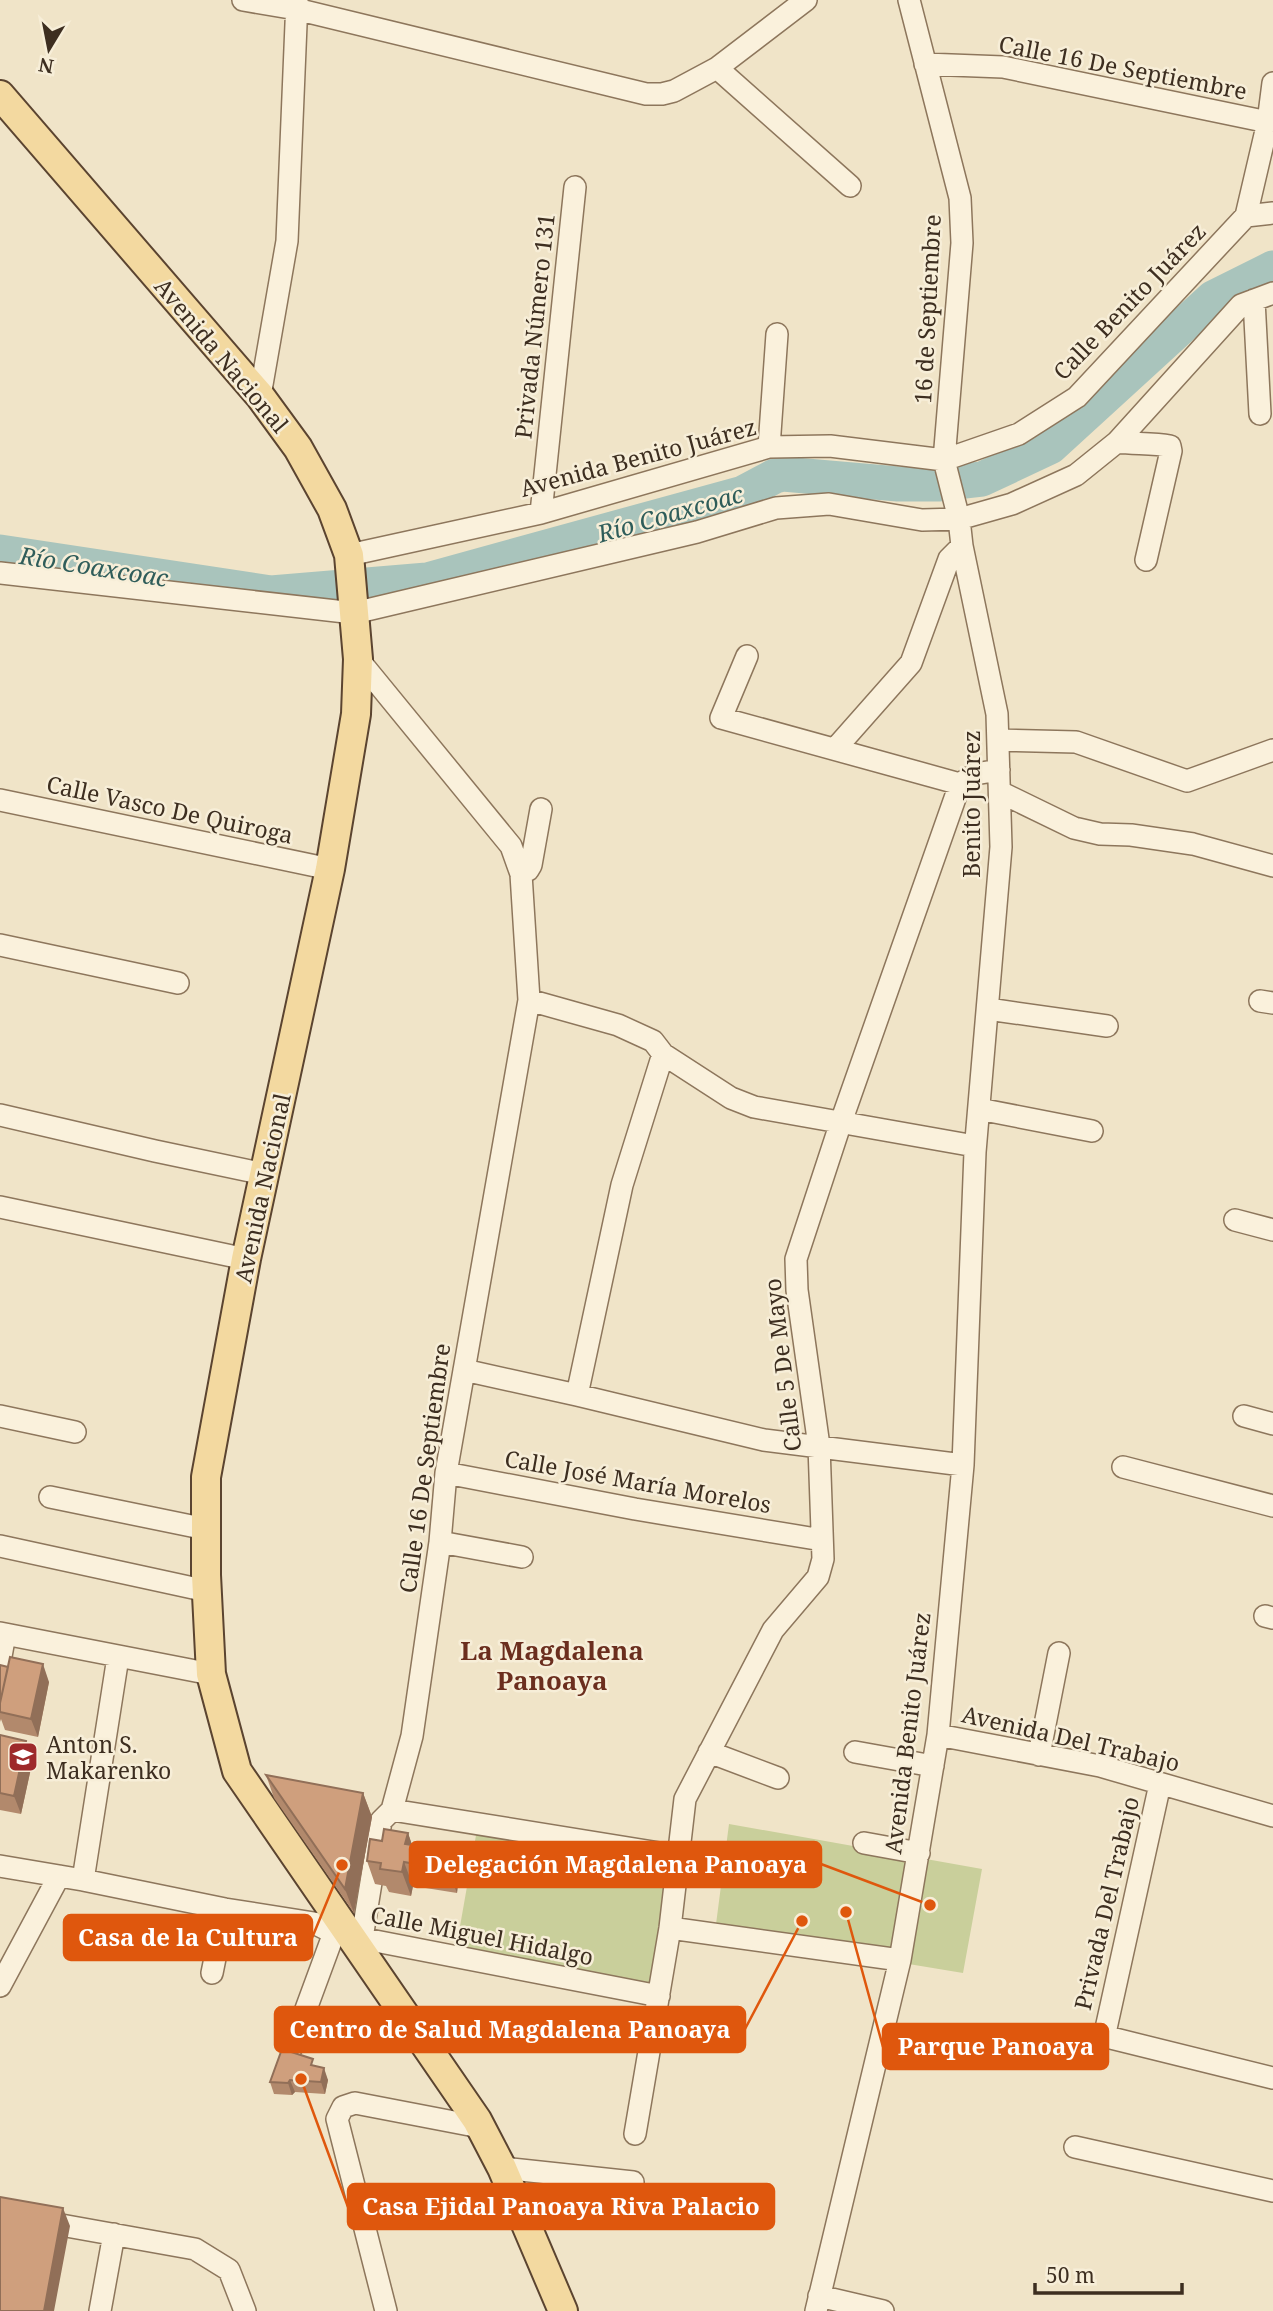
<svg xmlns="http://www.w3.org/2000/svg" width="1273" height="2311" font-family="'Noto Serif',serif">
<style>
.green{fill:#c9cf9b}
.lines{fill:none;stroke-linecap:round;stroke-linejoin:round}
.river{stroke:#a9c4bc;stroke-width:35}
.minor-casing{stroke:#8d765c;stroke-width:24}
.major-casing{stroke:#5b4430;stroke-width:32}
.minor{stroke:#faf1dc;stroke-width:21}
.major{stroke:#f3d9a0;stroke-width:28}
.wall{fill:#b2896c}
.shaded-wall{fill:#916f58}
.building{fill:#cf9f7d;stroke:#916f58;stroke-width:2}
.labels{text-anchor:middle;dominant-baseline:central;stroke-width:5;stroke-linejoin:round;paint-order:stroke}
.street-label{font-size:23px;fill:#3d2e20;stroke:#f7eed8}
.poi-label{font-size:23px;fill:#3d2e20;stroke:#f7eed8;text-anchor:start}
.water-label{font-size:24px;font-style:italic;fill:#2f5d5a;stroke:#f7eed8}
.quarter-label{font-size:26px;font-weight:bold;fill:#6b2e1e;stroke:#f7eed8}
.leader{fill:none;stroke:#df570d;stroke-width:2.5}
.callout-dot{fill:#df570d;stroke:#f7eed8;stroke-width:2.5}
.callout{fill:#df570d;stroke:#df570d;stroke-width:2.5}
.callout-label{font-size:24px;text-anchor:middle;font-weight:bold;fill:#fff}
</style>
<rect width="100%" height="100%" fill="#f0e4c8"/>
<path class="green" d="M478,1824l197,35 -19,129 -200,-39z
M729,1824l253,45 -19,104 -248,-41z"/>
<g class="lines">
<path class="river" d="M0,552l271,41 156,-13 316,-87 32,-17 8,-2 115,10h40l44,-5 68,-32 163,-149 60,-30"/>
<g class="minor-casing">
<path id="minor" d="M243,0l53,9 350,85h16l12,-3 43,-23 89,-68
M925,64l78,3 265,55
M717,68l133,118
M1246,216l22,-94 5,-39
M1254,300l6,114
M260,396l27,-155 10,-241
M1117,442c17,2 36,1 53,4l1,5 -25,109
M769,447l8,-113
M541,513l34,-326
M349,555l192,-42 228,-66 61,-1 114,14 75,-26 58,-37 169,-181 27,-3
M0,573l354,40 343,-81 79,-24 53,-4 93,16 37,-1 53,-15 64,-29 41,-33 124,-137 32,-12
M747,656l-26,62 239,66
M358,659l153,187 10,28 8,126 -83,473 -6,69 -28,194 -20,74 -11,11 -19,117
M998,740l78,2 111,39 86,-31
M835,749l76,-86 38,-104 13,-13
M1000,792l74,36 26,6 31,1 62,9 80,22
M0,800l330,69
M521,874l7,-4 3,-5 10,-56
M0,945l178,38
M529,1000l89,25 35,16 10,13 68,44 23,9 215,38 6,7
M1260,1001l13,2
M988,1009l119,17
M979,1109l113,22
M0,1115l155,36 109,23
M0,1207l246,52
M1235,1220l38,10
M464,1370l113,25 187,45 199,25
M577,1395l45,-210 41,-131
M0,1416l75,16
M1244,1416l29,8
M1123,1467l150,39
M446,1473l189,36 187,31
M50,1497l156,32
M440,1542l82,15
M0,1546l207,45
M1265,1616l8,2
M0,1633l211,41
M0,1662l5,-28
M938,1735l162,31 173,50
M709,1752l69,26
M855,1752l78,14
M1039,1755l20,-102
M1160,1784l-55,249 6,5 162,40
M392,1810l286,46
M864,1843l55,10
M0,1866l83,14 142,29 89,14 20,10 325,63
M83,1880l35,-223
M670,1928l230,32
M212,1973l13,-64
M0,1986l59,-110
M292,2047l42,-114
M635,2134l35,-206 15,-129 88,-169 45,-53 5,-18 -4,-113 -22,-156 -1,-31 45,-137 119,-338 15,-10 24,-4
M1075,2147l198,44
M502,2168l131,14
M0,2214l195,35 34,21 16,41
M819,2296l64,15
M100,2311l14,-77
M386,2311l-49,-192 6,-12 12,-4 125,24
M816,2311l84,-351 38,-225 25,-270 12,-313 26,-305 -4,-133 -35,-168 -3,-27 -15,-59 18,-217 -2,-45 -51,-198"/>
</g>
<g class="major-casing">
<path id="major" d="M0,95l260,301 38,52 34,61 17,46 9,104 -2,55 -26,155 -84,390 -40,218v98l5,99 26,97 240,349 25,48 61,143"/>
</g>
<use href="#minor" class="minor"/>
<use href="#major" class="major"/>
</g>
<path class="wall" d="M0,1665l49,17 -11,55 -33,-7 -4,-11 -1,3z
M0,1735l26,6 7,18 -12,55 -21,-4z
M266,1775l97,18 9,24 -18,96 -80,-115z
M408,1833l4,12 38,6 9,23 -2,19 -44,-7 -2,10 -22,-4 -3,-6 -11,-2 -8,-23 15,-20z
M315,2066l13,14 -3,14 -30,-2 -3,3 -18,-1 -4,-12z"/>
<path class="shaded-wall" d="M43,1664l6,18 -11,55 -7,-18z
M26,1741l7,18 -12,55 -7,-18z
M363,1793l9,24 -18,96 -9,-24z
M408,1833l8,24 -11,-13z
M450,1851l9,23 -2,19 -9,-23z
M404,1862l9,24 -2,10 -9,-24z
M324,2068l4,12 -3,14 -4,-12z
M290,2080l5,12 -3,3 -4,-12z
M63,2208l7,18 -16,85h-10z"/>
<path class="building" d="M10,1657l33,7 -12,55 -31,-7v-9z
M0,1665l8,2 -8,36z
M0,1735l26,6 -12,55 -14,-3z
M266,1775l97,18 -18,96z
M384,1829l24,4 -3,11 45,7 -2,19 -44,-8 -2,10 -22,-3 1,-6 -14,-2 3,-22 12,2z
M282,2049l31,10 -2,6 13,3 -3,14 -31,-2 -2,3 -18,-1z
M0,2197l63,11 -19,103h-44z"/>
<defs>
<g id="school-square" transform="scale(1.575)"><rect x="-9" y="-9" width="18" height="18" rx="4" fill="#9e2a2b" stroke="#f7eed8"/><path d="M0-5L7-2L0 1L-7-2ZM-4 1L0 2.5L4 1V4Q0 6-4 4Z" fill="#fff"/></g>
</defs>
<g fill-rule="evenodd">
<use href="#school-square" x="23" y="1757"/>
</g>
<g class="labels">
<g class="street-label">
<text transform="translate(1123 67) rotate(11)">Calle 16 De Septiembre</text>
<text transform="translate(1129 301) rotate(-46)">Calle Benito Juárez</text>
<text transform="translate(927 309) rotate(-87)">16 de Septiembre</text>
<text transform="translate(534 326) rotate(-84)">Privada Número 131</text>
<text transform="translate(222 355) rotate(50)">Avenida Nacional</text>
<text transform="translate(638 457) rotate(-15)">Avenida Benito Juárez</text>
<text transform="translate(971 804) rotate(-90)">Benito Juárez</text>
<text transform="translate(170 809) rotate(12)">Calle Vasco De Quiroga</text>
<text transform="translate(262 1188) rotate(-78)">Avenida Nacional</text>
<text transform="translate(782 1365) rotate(-97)">Calle 5 De Mayo</text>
<text transform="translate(424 1468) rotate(-82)">Calle 16 De Septiembre</text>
<text transform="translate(638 1481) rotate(10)">Calle José María Morelos</text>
<text transform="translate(907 1733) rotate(-83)">Avenida Benito Juárez</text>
<text transform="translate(1071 1738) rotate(13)">Avenida Del Trabajo</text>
<text transform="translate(1106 1903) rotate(-77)">Privada Del Trabajo</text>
<text transform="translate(482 1935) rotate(11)">Calle Miguel Hidalgo</text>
</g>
<g class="poi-label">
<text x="46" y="1744">Anton S.<tspan x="46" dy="26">Makarenko</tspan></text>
</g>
<g class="water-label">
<text transform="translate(670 513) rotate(-16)">Río Coaxcoac</text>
<text transform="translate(94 566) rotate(9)">Río Coaxcoac</text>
</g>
<g class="quarter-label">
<text x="552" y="1650">La Magdalena<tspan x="552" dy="30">Panoaya</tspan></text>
</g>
</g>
<path class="leader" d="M930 1905L821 1864M342 1865L312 1938M802 1921L745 2029M846 1912L883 2047M301 2079L348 2207"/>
<g class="callout-dot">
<circle cx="930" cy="1905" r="7"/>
<circle cx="342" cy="1865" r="7"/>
<circle cx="802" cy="1921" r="7"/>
<circle cx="846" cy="1912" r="7"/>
<circle cx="301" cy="2079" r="7"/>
</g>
<g class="callout">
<rect x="410" y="1842" width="411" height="45" rx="7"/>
<rect x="64" y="1915" width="248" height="45" rx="7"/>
<rect x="275" y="2007" width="470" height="45" rx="7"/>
<rect x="883" y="2024" width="225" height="45" rx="7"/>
<rect x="348" y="2184" width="426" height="45" rx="7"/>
</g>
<g class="callout-label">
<text x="616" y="1873">Delegación Magdalena Panoaya</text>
<text x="188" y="1946">Casa de la Cultura</text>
<text x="510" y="2038">Centro de Salud Magdalena Panoaya</text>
<text x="996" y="2055">Parque Panoaya</text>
<text x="561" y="2215">Casa Ejidal Panoaya Riva Palacio</text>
</g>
<g transform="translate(49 49) rotate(190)" stroke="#f7eed8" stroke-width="5" paint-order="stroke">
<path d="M0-5L12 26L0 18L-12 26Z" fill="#3d2e20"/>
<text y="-10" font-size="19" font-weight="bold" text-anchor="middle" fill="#3d2e20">N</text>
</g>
<path d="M1035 2283v10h147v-10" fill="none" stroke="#3d2e20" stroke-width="3.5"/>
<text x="1046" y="2283" font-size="21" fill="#3d2e20" stroke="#f7eed8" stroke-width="5" paint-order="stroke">50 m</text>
</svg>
